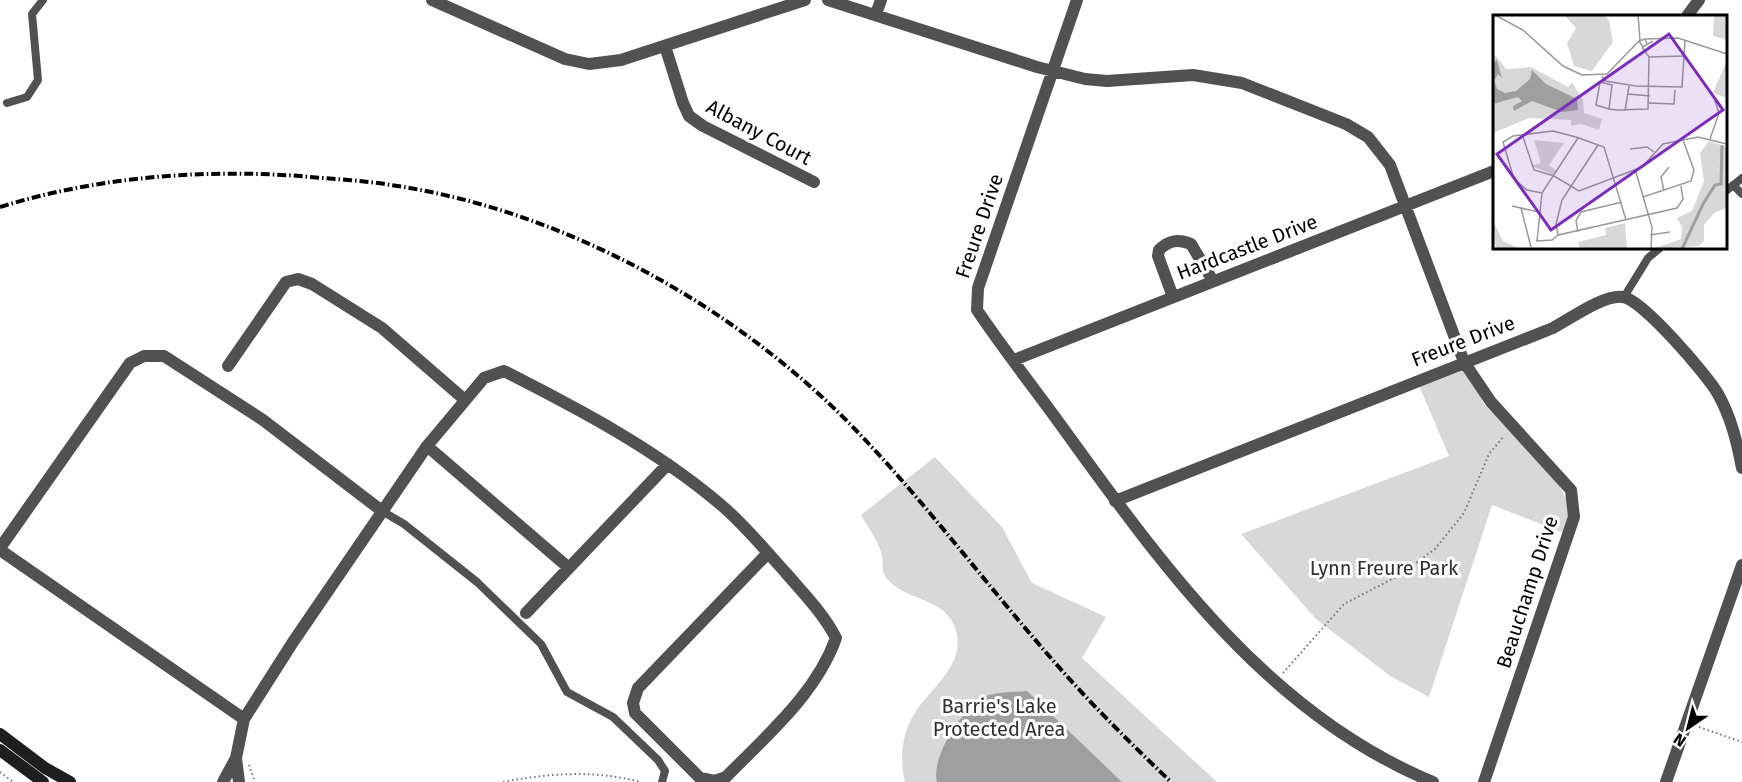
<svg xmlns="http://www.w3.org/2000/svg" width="1742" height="782" font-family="'Fira Sans',sans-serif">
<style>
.green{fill:#d8d8d8}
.water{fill:#9f9f9f}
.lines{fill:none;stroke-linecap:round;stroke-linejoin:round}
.path{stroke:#737373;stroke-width:2;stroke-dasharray:1.5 3;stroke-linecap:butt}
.service{stroke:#515151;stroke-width:8}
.minor{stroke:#515151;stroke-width:12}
.secondary{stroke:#1e1e1e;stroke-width:12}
.rail{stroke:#000;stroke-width:4;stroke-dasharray:9 3 1.5 3;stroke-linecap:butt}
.labels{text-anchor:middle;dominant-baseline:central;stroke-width:6;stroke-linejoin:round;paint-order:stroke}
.street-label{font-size:20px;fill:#000;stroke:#fff}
.park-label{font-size:20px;fill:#2f2f2f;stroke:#fff}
.inset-river{fill:none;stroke:#9f9f9f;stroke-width:3}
.inset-road{fill:none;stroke:#999;stroke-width:1.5}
.view{fill:#7b2cbf;fill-opacity:0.15;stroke:#7b2cbf;stroke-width:3}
.inset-edge{fill:none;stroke:#000;stroke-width:3}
</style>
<rect width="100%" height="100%" fill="#fff"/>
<path class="green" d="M1464,365l20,39 73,77 14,27 -2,27 -77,-30 -63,192 -39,-21 -74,-57 -75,-85 208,-78 -32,-75z
M935,457l67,70 30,56 74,34 -24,41 135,124h-312c-6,-24 -3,-50 11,-71 16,-24 52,-49 39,-83 -10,-30 -47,-27 -66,-47 -10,-10 -4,-18 -8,-29 -4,-12 -13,-25 -20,-37z"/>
<path class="water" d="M1027,691l95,91h-185c-7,-24 28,-80 52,-87 12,-3 26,-3 38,-4z"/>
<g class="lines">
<path class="path" d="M1283,673l61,-69 56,-29 35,-26 29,-36 25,-59 15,-18
M1699,727l43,15
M249,765l6,17
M0,772l13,10
M503,782c47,-9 92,-12 138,0"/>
<path class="service" d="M7,103l20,-6 11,-17 -6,-66 11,-14
M1733,185l9,9
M1726,191l16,-13
M1624,297l24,-39 12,-10
M382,511l22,13 73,58 64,62 26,48 46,25 45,43 7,11 -3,11"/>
<path class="minor" d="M432,0l133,59 24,5 32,-4 184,-60
M828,0l209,67 48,12 22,2 86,-6 49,8 104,41 22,13 22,28 74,197 27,40 80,88 3,27 -90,265
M1077,0l-99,288 -1,22c29,43 61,83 91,125 99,137 204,281 365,347
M876,14l5,-14
M1687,16l12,-16
M665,46l18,57 6,13 14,10 111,56
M1173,297l-15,-41 1,-6c10,-10 19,-11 32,-6l22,37
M1014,360l480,-189
M228,366l58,-84 12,-3 14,5 70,44 83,72
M427,446l142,122
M1115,501l438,-173c17,-9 51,-34 70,-31 19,2 85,79 95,97 13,23 19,48 24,74
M0,548l130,-185 14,-7h20l99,64 119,91
M0,550l244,169 -8,39 -13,24
M526,613l142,-149
M244,719l49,-77 134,-196 57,-68 20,-7c75,38 151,78 216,133 24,20 45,46 66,69 18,21 37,40 50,65 -20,56 -69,97 -110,139l-11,4 -15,-3 -65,-65 -2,-10 5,-15 130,-135
M236,758l3,24
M1666,782l76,-217"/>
<path class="secondary" d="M0,734l45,34 25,14
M0,750l43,32"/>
<path class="rail" d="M0,207c97,-30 199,-38 300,-31 30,3 61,4 91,9 166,24 332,114 451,231 73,73 134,156 202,234 40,47 83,90 127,132"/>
</g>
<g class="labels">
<g class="street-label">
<text transform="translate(759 132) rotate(28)">Albany Court</text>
<text transform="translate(979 226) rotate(-71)">Freure Drive</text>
<text transform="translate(1247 247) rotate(-21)">Hardcastle Drive</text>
<text transform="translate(1463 341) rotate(-21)">Freure Drive</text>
<text transform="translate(1527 592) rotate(-72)">Beauchamp Drive</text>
</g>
<g class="park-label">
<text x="1384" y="568">Lynn Freure Park</text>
<text x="999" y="706">Barrie's Lake<tspan x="999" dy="23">Protected Area</tspan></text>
</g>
</g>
<g transform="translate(1493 15)">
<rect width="234" height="234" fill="#fff"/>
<path d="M71,0h40l5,5 4,22 -21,29 -18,-5 -7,-23 9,-15zM221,0h13v25l-14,-4zM3,41l10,13 25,-2 37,20 4,-5 11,18 1,13 18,6 -3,11 -18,-6 -10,2v-6l-42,-2 -36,15v-75zM234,45v38l-14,-5zM41,125l30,3 -15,22 8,6 -3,4 -23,-9 10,-3zM216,126l18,6v61l-12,4 -11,13v16l-5,5 -46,3 28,-10 1,-12 -5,-9 15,-7 12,-30 -4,-28zM0,206l10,20 17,8 -24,-1zM132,208l2,26h-47l-2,-7 28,-7 -1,-7z" fill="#d8d8d8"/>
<path d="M4,45l5,18 -4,-4 -4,7 3,8 8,4 11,-2 14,-12 2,-9 14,14 31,15 1,11 -16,2 -30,-11 -18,10 -1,-5 9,-5 -4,-4 -25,7v-41z" fill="#9f9f9f"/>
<path class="inset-river" d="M189,234l21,-45 12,-19 6,-1 1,-39"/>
<path class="inset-road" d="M2,0l28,15 40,36 19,9 25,-1 32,-33M145,0l2,25M153,24l32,-1 49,16M154,29l-2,-5 -6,2 4,6 10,-6M149,32l7,10 36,-1M109,61l3,5 31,5 46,1 3,-47M135,79l22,2M156,88l25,1 1,-14M116,94l3,-24 -12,-3 -4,23 3,1 10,3 8,1 31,-1 1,-52M132,96l4,-25M29,119l12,36 20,6 25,15 63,-24 21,-23 35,-7 29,7M85,123l-36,55 -15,-3 -13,-11 -11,-37 10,-6 40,-5 23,6 28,10 22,73M217,124l9,-26 -4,-12M105,130l-36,55 -6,24 2,11 119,-27 6,-9 -2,-13M137,134l17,-2 7,5M142,154l17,58 -1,22M171,176l-3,-14 8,-10M150,182l48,-16 3,-11 -11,-30M19,191l27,6M28,193l10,39M85,217l-2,-11 5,-9 41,-10M157,220l20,-3M43,226l16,-1 6,-5M44,226l5,-48"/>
<path class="view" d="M176,19l54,76 -172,120 -54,-76z"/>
<rect width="234" height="234" class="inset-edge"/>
</g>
<g transform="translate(1688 728) rotate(215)" stroke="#ffffff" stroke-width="4.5" paint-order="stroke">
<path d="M0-4.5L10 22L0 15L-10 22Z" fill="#000000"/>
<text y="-9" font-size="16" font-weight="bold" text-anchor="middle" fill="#000000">N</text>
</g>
</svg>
